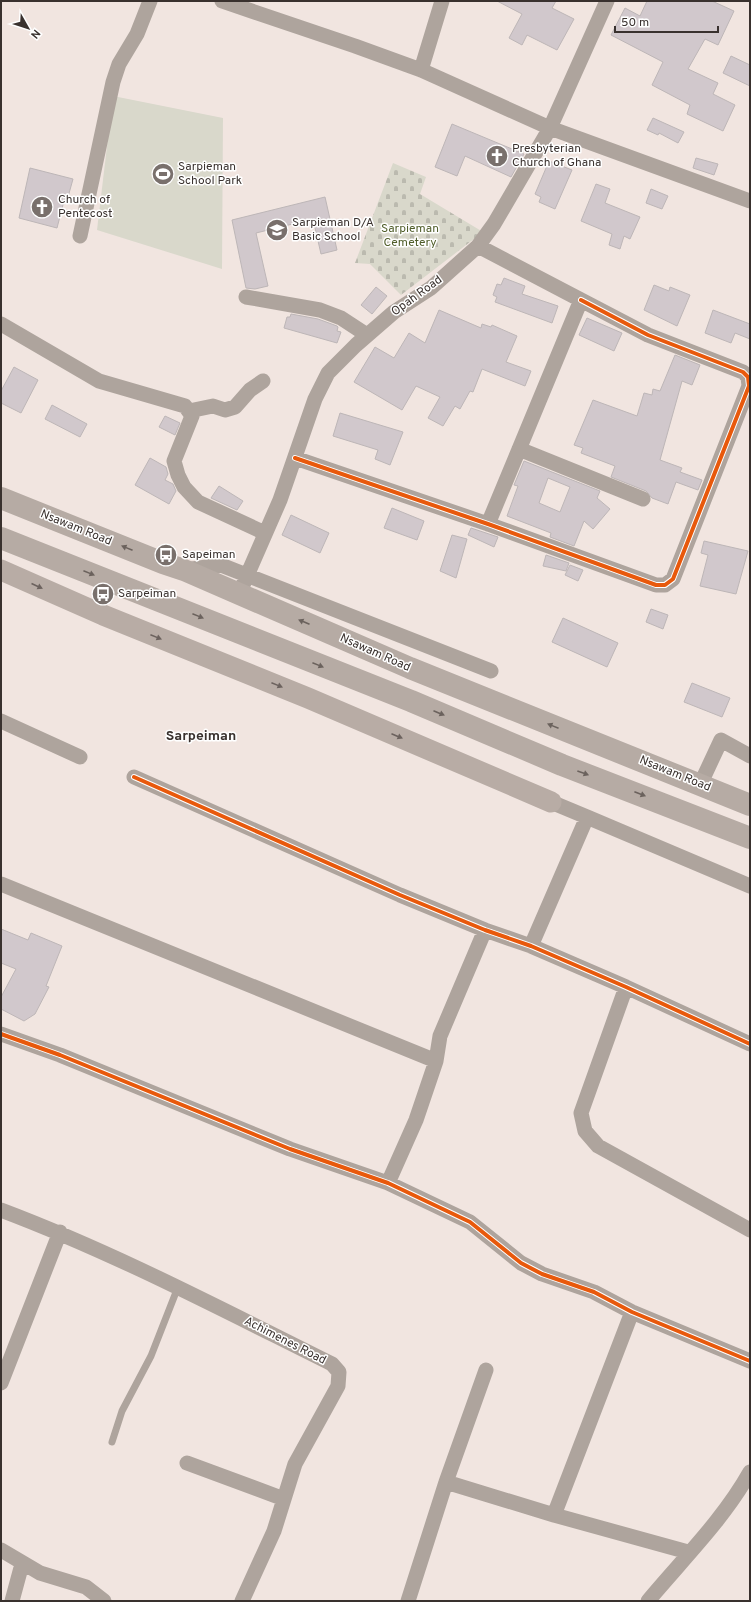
<svg xmlns="http://www.w3.org/2000/svg" width="751" height="1602" font-family="Overpass,sans-serif">
<style>
.cemetery{fill:url(#cemetery-stones)}
.park{fill:#d9d8cb}
.building{fill:#d1c8cc;stroke:#bdb6b7;fill-rule:evenodd}
.lines{fill:none;stroke-linecap:round;stroke-linejoin:round}
.lane{stroke:#aea49d;stroke-width:7}
.street{stroke:#aea49d;stroke-width:15}
.secondary{stroke:#b8aca5;stroke-width:21}
.highway{stroke:#b6aba4;stroke-width:22}
.cycleway-casing{stroke:#fff;stroke-width:6}
.cycleway{stroke:#e8590c;stroke-width:4}
.oneway{fill:#6b625d}
.oneway2{fill:#6c625e}
.labels{text-anchor:middle;dominant-baseline:central;stroke-width:3;stroke-linejoin:round;paint-order:stroke}
.poi-label{font-size:12px;fill:#39312e;stroke:#fff;text-anchor:start}
.park-label{font-size:12px;fill:#505e2a;stroke:#fff}
.street-label{font-size:12px;fill:#39312e;stroke:#fff}
.quarter-label{font-size:14px;font-weight:bold;fill:#39312e;stroke:#fff}
</style>
<defs>
<pattern id="cemetery-stones" width="16" height="16" patternUnits="userSpaceOnUse"><rect width="16" height="16" fill="#d9d8cb"/><path d="M2 7V4a2 2 0 0 1 4 0v3zM10 15v-3a2 2 0 0 1 4 0v3z" fill="#bbbaaf"/></pattern>
</defs>
<rect width="100%" height="100%" fill="#f1e5e0"/>
<path class="cemetery" d="M393,163l33,14 -6,17 63,38 -82,63 -31,-31 -15,-1z"/>
<path class="park" d="M113,96l110,22 -1,151 -125,-39z"/>
<path class="building" d="M497,1h59l-4,7 22,11 -17,31 -30,-15 -5,10 -13,-7 13,-24z
M647,1h65l22,10 -16,34 -13,-6 -17,30 30,14 -5,11 22,11 -12,26 -36,-17 3,-9 -38,-20 11,-23 -52,-27 14,-27 15,8z
M731,56l19,9v21l-27,-13z
M653,118l31,14 -6,11 -19,-10 -1,2 -11,-5z
M452,124l72,30 -13,23 -46,-21 -8,20 -22,-9z
M696,158l22,6 -4,11 -21,-7z
M549,161l23,9 -17,39 -16,-7 2,-5 -6,-3z
M30,168l43,11 -5,18h-3l-8,31 -38,-10z
M596,184l14,5 -5,14 35,14 -10,22 -6,-3 -4,13 -11,-4 3,-11 -31,-13z
M651,189l17,7 -6,13 -16,-6z
M325,197l12,53 -16,4 -8,-35 -57,14 12,53 -13,3 -9,-1 -14,-68z
M504,278l21,8 -3,8 36,12 -6,17 -57,-21 2,-5 -4,-2 4,-11 4,1z
M654,285l15,6 1,-4 20,8 -13,31 -33,-16z
M376,287l11,9 -15,18 -11,-9z
M439,310l42,18 1,-4 9,3 1,-2 25,11 -11,26 25,9 -6,15 -43,-17 -9,23 -3,-1 -10,18 -5,-3 -12,20 -15,-8 12,-21 -24,-11 -14,24 -48,-28 21,-35 19,11 15,-25 16,10z
M713,310l37,14v15l-15,-6 -4,10 -26,-10z
M291,314l27,5 19,7 1,1 -1,4 4,1 -4,11 -53,-15 3,-11h3z
M587,318l35,15 -8,18 -35,-16z
M675,355l25,10 -8,20 -10,-4 -22,79 22,8 -2,4 22,8 -4,10 -22,-8 -8,22 -16,-6 -6,-7 -35,-14 4,-11 -34,-13 2,-5 -9,-3 19,-45 44,16 7,-23 8,2 1,-6 7,2z
M14,367l24,13 -17,33 -20,-10v-12z
M52,405l35,19 -7,13 -35,-18z
M340,413l63,19 -13,33 -15,-6 3,-9 -45,-14z
M165,416l15,7 -5,12 -16,-8z
M150,458l16,9 2,7 -3,6 8,4 3,7 -7,13 -34,-19z
M524,461l76,30 -3,7 13,11 -17,20 -9,-8 -10,25 -24,-9 1,-4 -44,-17 11,-30 -4,-1zM548,478l22,9 -10,25 -21,-9z
M219,486l24,15 -6,9 -26,-12z
M392,508l32,13 -7,19 -33,-12z
M291,515l38,18 -9,20 -38,-18z
M471,528l27,9 -4,10 -26,-12z
M452,535l15,4 -11,39 -16,-7z
M704,541l44,10 -12,43 -36,-8 8,-31 -7,-2z
M546,555l23,8 -3,8 -23,-5z
M570,565l13,5 -5,11 -13,-6z
M651,609l17,6 -5,14 -17,-7z
M563,618l55,25 -11,24 -55,-25z
M692,683l38,15 -8,19 -38,-15z
M1,929l27,11 3,-7 31,13 -16,40 3,1 -14,27 -11,7 -23,-12v-12l15,-28 -15,-6z"/>
<g class="lines">
<path class="lane" d="M112,1442l10,-31 29,-55 27,-69"/>
<path class="street" d="M222,1l133,45 66,24 129,58 200,73
M421,70l21,-69
M80,236l33,-154 6,-18 18,-30 13,-33
M478,246l103,54 -93,224
M246,297l74,13 21,8 26,17
M1,324l98,57 86,25 7,10 -18,45 4,14 6,12 14,15 67,31
M189,411l24,-5 12,4 10,-3 15,-17 13,-9
M519,449l124,50
M295,458l193,66 168,61h9l8,-6 76,-193 -1,-9 -5,-5 -95,-37 -67,-35
M185,570l36,-5 270,106
M239,594l41,-94 35,-101 13,-26 28,-28 38,-33 37,-24 47,-42 16,-22 56,-96 57,-127
M1,721l79,36
M134,777l266,118 85,35 46,16 95,41 124,57
M700,785l21,-45 29,16
M551,802l36,15
M1,884l435,177
M531,946l56,-129 163,69
M626,987l-45,126 4,18 13,15 152,84
M1,1034l59,21 230,94 98,34 82,39 51,41 21,11 52,18 38,20 118,49
M388,1183l28,-63 20,-59 4,-25 45,-106
M1,1210c114,43 222,100 331,154l7,8 -1,14 -43,78 -21,67 -32,70
M1,1383l59,-151
M187,1463l97,36
M446,1482l108,33 134,37
M554,1515l78,-203
M1,1550l39,23 46,14 18,14
M12,1601l10,-37
M408,1601l38,-119 40,-112
M648,1601c35,-42 75,-81 102,-129"/>
<path class="secondary" d="M1,570l102,45 205,83 243,104"/>
<path class="highway" d="M1,498l162,65 21,7 226,98 340,137
M1,538l410,163 151,64 188,73"/>
<g class="cycleway-casing">
<path id="cycleway" d="M295,458l193,66 168,61h9l8,-6 76,-193 -1,-9 -5,-5 -95,-37 -67,-35
M134,777l266,118 85,35 46,16 95,41 124,57
M1,1034l59,21 230,94 98,34 82,39 51,41 21,11 52,18 38,20 118,49"/>
</g>
<use href="#cycleway" class="cycleway"/>
</g>
<defs><path id="oneway-solid" d="M-6-.8H1V-3.2L6.5 0L1 3.2V.8H-6Z"/></defs>
<g class="oneway">
<use href="#oneway-solid" transform="translate(127 548) rotate(-158)"/>
<use href="#oneway-solid" transform="translate(89 573) rotate(22)"/>
<use href="#oneway-solid" transform="translate(198 616) rotate(22)"/>
<use href="#oneway-solid" transform="translate(304 622) rotate(-157)"/>
<use href="#oneway-solid" transform="translate(318 665) rotate(22)"/>
<use href="#oneway-solid" transform="translate(439 713) rotate(23)"/>
<use href="#oneway-solid" transform="translate(553 726) rotate(-158)"/>
<use href="#oneway-solid" transform="translate(583 773) rotate(20)"/>
<use href="#oneway-solid" transform="translate(640 794) rotate(21)"/>
</g>
<g class="oneway2">
<use href="#oneway-solid" transform="translate(37 586) rotate(24)"/>
<use href="#oneway-solid" transform="translate(156 637) rotate(22)"/>
<use href="#oneway-solid" transform="translate(277 685) rotate(22)"/>
<use href="#oneway-solid" transform="translate(397 736) rotate(23)"/>
</g>
<defs>
<g id="church-disc" transform="scale(1.15)"><circle r="9.5" fill="#79706c" stroke="#fff"/><path d="M-1.2-6h2.4v3.5h3.3v2.4h-3.3V6h-2.4V-.1h-3.3v-2.4h3.3Z" fill="#fff"/></g>
<g id="stadium-disc" transform="scale(1.15)"><circle r="9.5" fill="#79706c" stroke="#fff"/><path d="M0-5a6.5 5 0 1 0 0 10a6.5 5 0 1 0 0-10ZM-3.5-1.8h7v3.6h-7Z" fill="#fff"/></g>
<g id="school-disc" transform="scale(1.15)"><circle r="9.5" fill="#79706c" stroke="#fff"/><path d="M0-5L7-2L0 1L-7-2ZM-4 1L0 2.5L4 1V4Q0 6-4 4Z" fill="#fff"/></g>
<g id="bus-disc" transform="scale(1.15)"><circle r="9.5" fill="#79706c" stroke="#fff"/><path d="M-5-6H5V4H4V6H2V4H-2V6H-4V4H-5ZM-3.5-4V0h7V-4ZM-3.5 1.2v1.5H-2V1.2ZM2 1.2v1.5H3.5V1.2Z" fill="#fff"/></g>
</defs>
<g fill-rule="evenodd">
<use href="#church-disc" x="497" y="156"/>
<use href="#stadium-disc" x="163" y="174"/>
<use href="#church-disc" x="42" y="207"/>
<use href="#school-disc" x="277" y="230"/>
<use href="#bus-disc" x="166" y="555"/>
<use href="#bus-disc" x="103" y="594"/>
</g>
<g class="labels">
<g class="poi-label">
<text x="512" y="149">Presbyterian<tspan x="512" dy="14">Church of Ghana</tspan></text>
<text x="178" y="167">Sarpieman<tspan x="178" dy="14">School Park</tspan></text>
<text x="58" y="200">Church of<tspan x="58" dy="14">Pentecost</tspan></text>
<text x="292" y="223">Sarpieman D/A<tspan x="292" dy="14">Basic School</tspan></text>
<text x="182" y="555">Sapeiman</text>
<text x="118" y="594">Sarpeiman</text>
</g>
<g class="park-label">
<text x="410" y="229">Sarpieman<tspan x="410" dy="14">Cemetery</tspan></text>
</g>
<g class="street-label">
<text transform="translate(417 296) rotate(-36)">Opah Road</text>
<text transform="translate(76 528) rotate(22)">Nsawam Road</text>
<text transform="translate(375 653) rotate(24)">Nsawam Road</text>
<text transform="translate(675 774) rotate(22)">Nsawam Road</text>
<text transform="translate(285 1341) rotate(27)">Achimenes Road</text>
</g>
<g class="quarter-label">
<text x="201" y="736">Sarpeiman</text>
</g>
</g>
<rect width="751" height="1602" fill="none" stroke="#39312e" stroke-width="4"/>
<g transform="translate(28 28) rotate(129)" stroke="#ffffff" stroke-width="3" paint-order="stroke">
<path d="M0-3L7 15L0 10L-7 15Z" fill="#39312e"/>
<text y="-6" font-size="11" font-weight="bold" text-anchor="middle" fill="#39312e">N</text>
</g>
<path d="M615 26v6h103v-6" fill="none" stroke="#39312e" stroke-width="2"/>
<text x="621" y="26" font-size="12" fill="#39312e" stroke="#ffffff" stroke-width="3" paint-order="stroke">50 m</text>
</svg>
